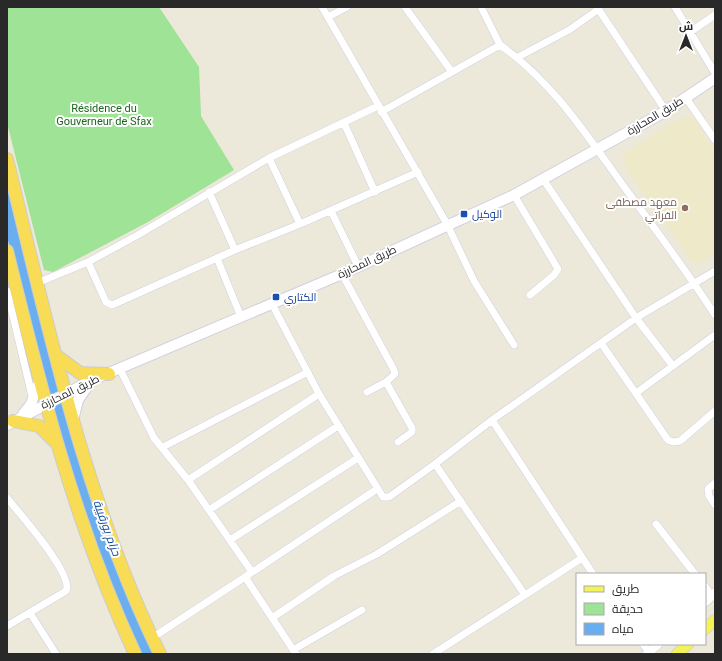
<svg xmlns="http://www.w3.org/2000/svg" width="722" height="661" font-family="Roboto,Cairo,sans-serif">
<style>
.education{fill:#eeeac9}
.green{fill:#9ee396}
.water{fill:#6baef0}
.lines{fill:none;stroke-linecap:round;stroke-linejoin:round}
.minor-casing{stroke:#d0d0e2;stroke-width:8}
.tertiary-casing{stroke:#d0d0e2;stroke-width:10}
.secondary-casing{stroke:#d0d0e2;stroke-width:12}
.primary-casing{stroke:#ccc;stroke-width:12}
.trunk-casing{stroke:#ccc;stroke-width:14}
.minor{stroke:#fff;stroke-width:7}
.tertiary{stroke:#fff;stroke-width:9}
.secondary{stroke:#fff;stroke-width:10}
.primary{stroke:#f2f259;stroke-width:11}
.trunk{stroke:#f8dc56;stroke-width:12}
.education-dot{fill:#8d6e63;stroke:#fff;stroke-width:1.5}
.transit-dot{fill:#1a4fb4;stroke:#fff;stroke-width:1.5}
.labels{text-anchor:middle;dominant-baseline:central;stroke-width:4;stroke-linejoin:round;paint-order:stroke}
.park-label{font-size:11px;fill:#19661b;stroke:#fff}
.street-label{font-size:11px;fill:#292929;stroke:#fff}
.education-label{font-size:11px;fill:#785e54;stroke:#fff;text-anchor:end}
.transit-label{font-size:11px;fill:#164399;stroke:#fff;text-anchor:start}
.water-label{font-size:12px;font-style:italic;fill:#0c489a;stroke:#fff}
</style>
<rect width="100%" height="100%" fill="#ece8da"/>
<path class="education" d="M682,117h12l21,35v103l-16,9 -8,-4 -69,-98 5,-11z"/>
<path class="green" d="M7,7h152l40,60 2,49 33,54 -86,52 -95,50 -9,-2 -37,-147z"/>
<path class="water" d="M7,175l54,215 -13,6 -41,-159z
M62,402l94,252h-17l-36,-84 -52,-162z"/>
<g class="lines">
<g class="minor-casing">
<path id="minor" d="M322,7l125,217 27,57 40,64
M405,7l47,65 48,-27 -19,-38
M597,7l69,104
M675,7l40,66
M328,17l19,-10
M690,32l25,-17
M500,45c51,35 86,89 122,139 32,43 64,86 93,131
M518,57l51,-27 30,-21
M686,98l29,42
M381,112l71,-40
M344,123l31,69
M543,179l93,139 37,48
M514,195l44,74 -4,6 -24,20
M331,211l27,55
M300,224l118,-52
M235,250l65,-26 -31,-66
M217,258l24,59
M88,262l18,40 6,3 123,-55 -26,-58
M342,274l52,96 1,4 -9,8 26,46v4l-14,10
M37,283l51,-21 48,-26 133,-78 109,-52
M7,291l26,109
M272,304l47,90 64,103h6l46,-33 90,131 -92,59
M601,343l67,97 5,2 7,-1 35,-30
M120,369l34,69 34,42 64,92
M367,392l19,-10
M636,393l79,-58
M492,420l144,-102 79,-47
M163,447l145,-75
M435,464l57,-44 101,154
M188,480l131,-86
M715,483l-7,6 1,7 6,9
M7,498c12,15 67,76 59,93l-59,35
M209,510l129,-84
M656,524l39,50
M230,540l128,-82
M705,586l7,10
M525,595l57,-37
M30,613l26,41
M272,618l62,-42 43,-22 84,-53
M152,638l93,-61
M643,644l6,8
M293,650l69,-40
M296,654l-51,-77 132,-88"/>
</g>
<g class="tertiary-casing">
<path id="tertiary" d="M705,602l10,-9
M647,654l11,-10"/>
</g>
<g class="secondary-casing">
<path id="secondary" d="M23,414l8,-10 8,-22
M73,420l5,-20 11,-16
M7,425l83,-44 252,-107 172,-79 152,-84 49,-33"/>
</g>
<g class="primary-casing">
<path id="primary" d="M705,629l10,-9
M677,654l11,-10"/>
</g>
<g class="trunk-casing">
<path id="trunk" d="M7,159c41,167 77,340 153,495
M7,251c34,139 67,272 128,403
M57,356l23,17 29,1
M13,421l26,5 15,15"/>
</g>
<use href="#minor" class="minor"/>
<use href="#tertiary" class="tertiary"/>
<use href="#secondary" class="secondary"/>
<use href="#primary" class="primary"/>
<use href="#trunk" class="trunk"/>
</g>
<circle class="education-dot" cx="685" cy="208" r="4"/>
<g class="transit-dot">
<rect x="460" y="210" width="8" height="8" rx="2"/>
<rect x="272" y="293" width="8" height="8" rx="2"/>
</g>
<g class="labels">
<g class="park-label">
<text x="104" y="108">Résidence du<tspan x="104" dy="13">Gouverneur de Sfax</tspan></text>
</g>
<g class="street-label">
<text transform="translate(655 116) rotate(-31)">طريق المحارزة</text>
<text transform="translate(367 262) rotate(-25)">طريق المحارزة</text>
<text transform="translate(70 392) rotate(-26)">طريق المحارزة</text>
</g>
<g class="education-label">
<text x="677" y="202">معهد مصطفى<tspan x="677" dy="13">الفراتي</tspan></text>
</g>
<g class="transit-label">
<text x="472" y="214">الوكيل</text>
<text x="284" y="297">الكتاري</text>
</g>
<g class="water-label">
<text transform="translate(107 528) rotate(70)">حزام بورقيبة</text>
</g>
</g>
<rect width="722" height="661" fill="none" stroke="#292929" stroke-width="16"/>
<rect x="576" y="573" width="130" height="72" fill="#ffffff" stroke="#a9a9a9"/>
<rect x="584" y="586" width="20" height="6" fill="#f2f259" stroke="#a9a9a9"/>
<text x="612" y="593" font-size="12" fill="#292929">طريق</text>
<rect x="584" y="603" width="20" height="12" fill="#9ee396" stroke="#a9a9a9"/>
<text x="612" y="613" font-size="12" fill="#292929">حديقة</text>
<rect x="584" y="623" width="20" height="12" fill="#6baef0" stroke="#a9a9a9"/>
<text x="612" y="633" font-size="12" fill="#292929">مياه</text>
<g transform="translate(686 36)" stroke="#ffffff" stroke-width="3" paint-order="stroke">
<path d="M0-3L7 15L0 10L-7 15Z" fill="#292929"/>
<text y="-6" font-size="11" font-weight="bold" text-anchor="middle" fill="#292929">ش</text>
</g>
</svg>
